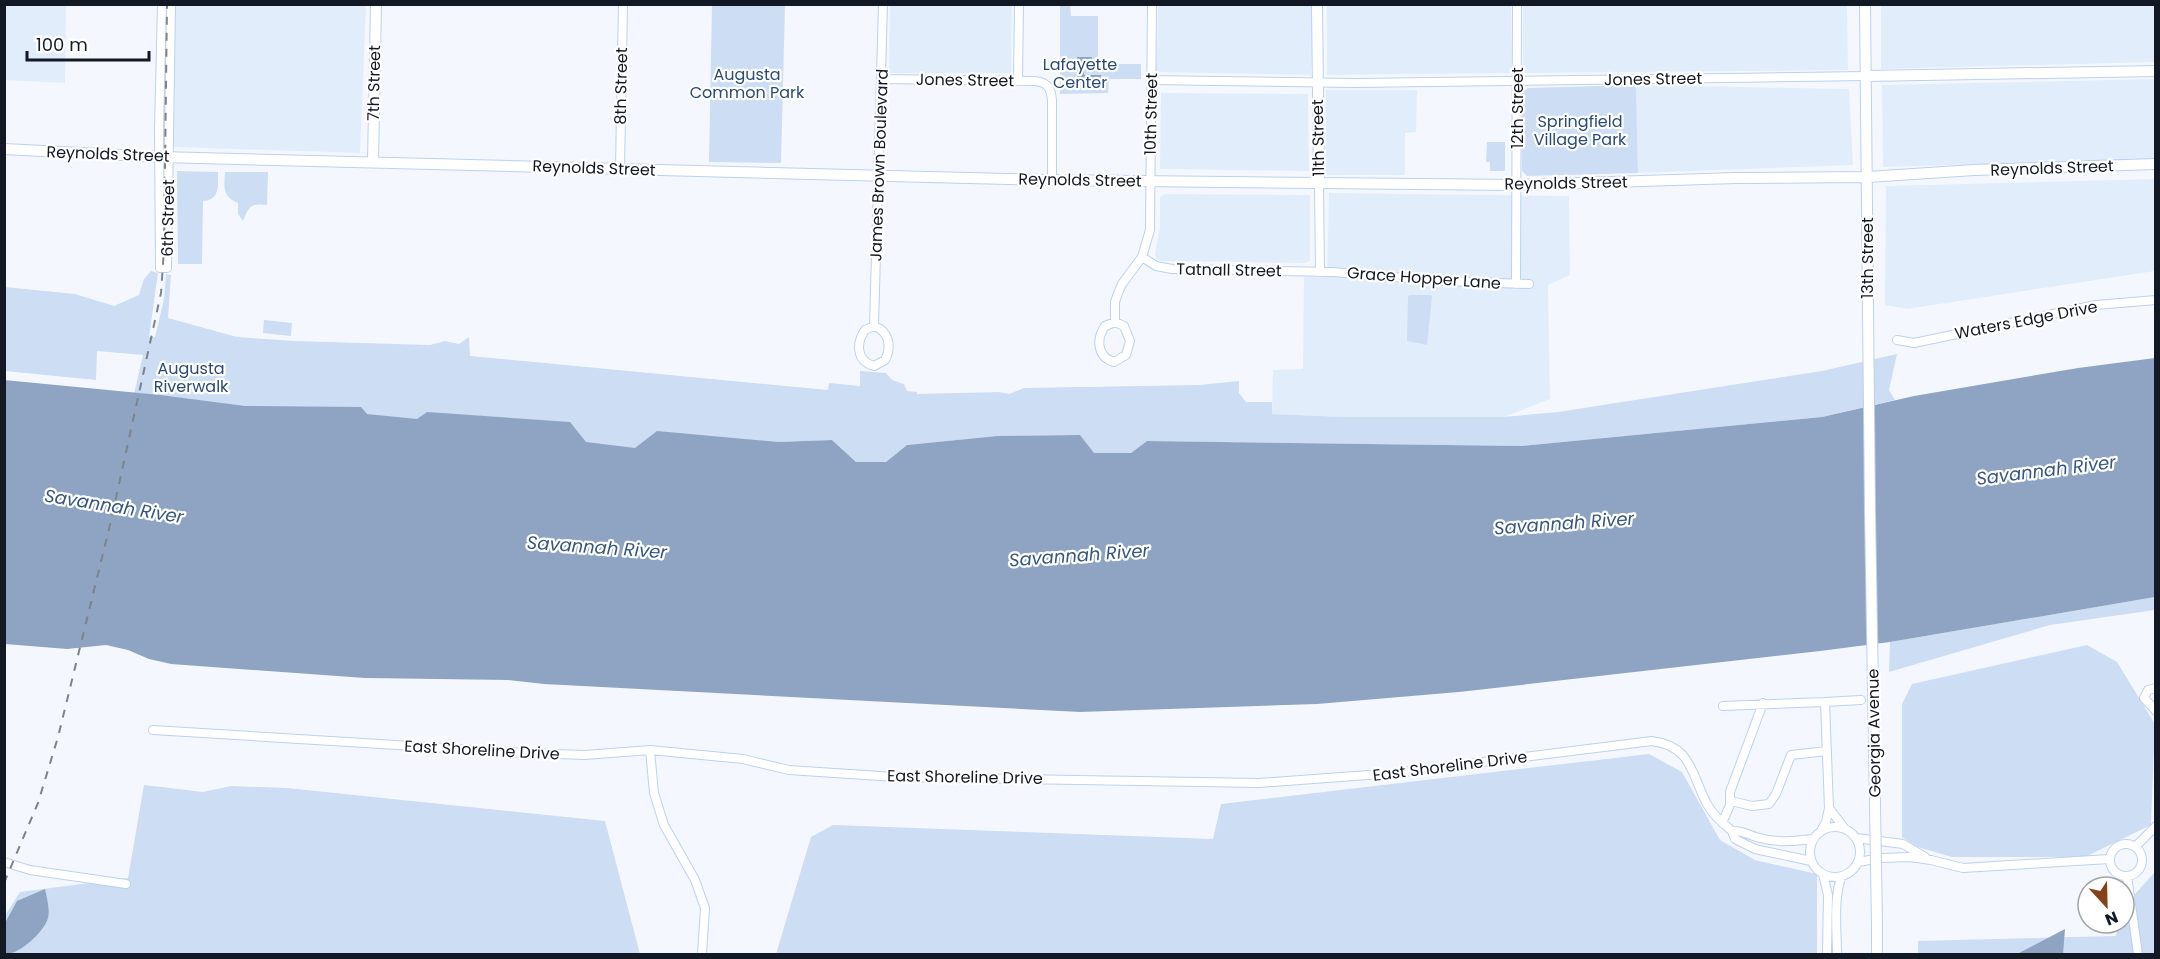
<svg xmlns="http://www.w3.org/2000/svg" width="2160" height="959" font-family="Poppins,sans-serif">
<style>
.built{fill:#e2edfc}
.green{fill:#cdddf3}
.water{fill:#8fa4c2}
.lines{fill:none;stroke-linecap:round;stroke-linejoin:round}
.minor-casing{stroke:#bcd1ef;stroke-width:10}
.major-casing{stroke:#bcd1ef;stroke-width:12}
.minor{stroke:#fff;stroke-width:8}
.major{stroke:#fff;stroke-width:10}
.rail{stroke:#7d838c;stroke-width:2;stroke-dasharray:8 8;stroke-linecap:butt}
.major-bridge-casing{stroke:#bcd1ef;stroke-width:12;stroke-linecap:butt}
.major-bridge{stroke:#fff;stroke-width:10}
.labels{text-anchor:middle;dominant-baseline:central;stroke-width:4.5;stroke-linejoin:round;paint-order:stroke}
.park-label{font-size:16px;fill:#2b4a74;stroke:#fff}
.street-label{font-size:16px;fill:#121924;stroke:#fff}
.water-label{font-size:18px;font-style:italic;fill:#375681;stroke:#fff}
</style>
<rect width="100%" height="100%" fill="#f4f8fe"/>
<path class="built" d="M4,5h62l-1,78 -60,-3z
M175,5h191l-6,148 -186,-6z
M890,5h122l-1,68h-122z
M1158,5h156l-3,70 -155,-3z
M1327,5h184l1,68 -185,2z
M1523,5h324l1,65 -325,3z
M1881,5h274v57l-274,7z
M2155,79v80l-272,8 -1,-82z
M1636,85l213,4 4,76 -215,8z
M1326,90h91l-1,42 -11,1v42h-80z
M1161,93l147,1 1,77 -149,-2z
M2155,179v92l-248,38 -22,-4 1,-119z
M1329,193l240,3 1,79 -22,10 2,114 -46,18h-161l-71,-3 1,-44 30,-1 1,-92h23z
M1165,194l145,1v65l-4,3 -146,-2 -4,-3 -1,-4 5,-27v-30z"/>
<path class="green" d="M712,5h73l-4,158 -72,-1z
M1060,5h10l1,11h27v48h43v15h-32l-1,14 -48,1z
M1636,85l2,88 -111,3 -5,-5v-78l6,-5z
M1487,142h18v29h-15v-9h-4z
M177,171l41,1c0,14 2,28 -15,29l-1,63h-24z
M225,172h43l-1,33c-16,-2 -18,1 -24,16l-5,-7v-11c-16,-6 -14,-17 -13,-31z
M151,271l7,2 -9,64h6l9,-38 2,-25 5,1 -3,43 69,19 57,4 136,4 15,-4 14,3 10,-7 1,19 358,34 1,-7 31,3v-15l26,2 6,7 12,4 3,7 10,1v2l82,-2 10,2 15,-6 176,-3 39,-4v12l7,9h26v12l71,3h160l55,-5 264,-41 75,-17 -8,36 6,10 -73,17 -300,29 -375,-5 -16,12h-38l-13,-18 -83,1 -90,9 -21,17h-30l-24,-22 -54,2 -131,17 -520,-35 16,-69 -46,-4 -1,29 -91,-9 -1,-84 71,7 39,12 25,-11 5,-16z
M1410,295h21l1,2 -5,48 -20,-4 1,-45z
M264,320l28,3 -1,13 -28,-3z
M2155,597v13l-105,15 -161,47 1,-30z
M2087,645l30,17 38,62 -4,101 -66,32h-133l-34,-10 -16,-10v-133l10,-20z
M1649,754l33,18 38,68 35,20 62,14v80h-1041l35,-117 22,-12 380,14 8,-35z
M144,785l59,7 28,-6 56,2 318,33 35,133h-635l-1,-37 16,-25 108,-14z
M2155,872v82h-237v-13l198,-5 2,-13h6v-17z"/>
<path class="water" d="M1077,57h15v6h-8v12h17v13h-10v-5h-22v-5h8z
M2155,358v239l-265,45 -70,9 -361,41 -142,12 -237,8 -536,-28 -36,-4 -143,-2 -194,-14 -22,-5 -21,-9 -22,-5 -39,4 -62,-5 -1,-264 156,15 85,11 116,1 6,7 50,5 10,-7 143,10 16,20 49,6 22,-17 121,11 54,-2 24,22h30l21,-17 90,-9 83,-1 14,18h37l16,-12 375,5 300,-29 92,-21 164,-28z
M45,889c2,10 5,19 3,29 -4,14 -29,37 -43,36v-31l12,-22z
M2065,929l-2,25h-57l13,-1z"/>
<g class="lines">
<g class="minor-casing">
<path id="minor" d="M162,4l-3,125 1,139h7l4,-264
M882,79l153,2c12,1 16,7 17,19v80
M1151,80l204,3 511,-7
M1018,81l1,-77
M620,168l3,-164
M1319,183l1,89
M1142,257l14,9 16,3 160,3 110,9 87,3
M1516,284l1,-280
M1115,322v-20l3,-9 4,-9 20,-27 8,-27 2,-226
M1115,322l9,4 6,15 -4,14 -12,7c-17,-5 -18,-23 -9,-36z
M874,326l9,-322
M874,326c15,5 18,21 11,34l-11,6c-18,-5 -18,-23 -9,-36z
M1897,340l17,3 182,-38 60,-5
M2156,688l-8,2 -4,8 12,13
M1825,702l36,-2
M1723,706l102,-4 4,106 -3,14 -5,9
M153,730l373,23 59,2 65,-5 93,9 46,11 106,7 364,6 136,-10 257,-32c40,5 39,33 55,63 6,11 15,19 25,27
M650,750l4,43 10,32 31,55 10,28 -3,46
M1731,801l21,5 17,-2 7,-10 15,-39 36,-4
M1829,808l16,21
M1722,823l8,-18v-13l33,-89
M1810 852a25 25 0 1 1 50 0a25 25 0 1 1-50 0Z
M1732,831l3,8 20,10 56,12
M1732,831c11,-1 18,5 28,7 17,5 36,3 53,1
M1856,838l47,6 22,13
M2110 860a16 16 0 1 1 32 0a16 16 0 1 1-32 0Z
M2135,847l21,-21
M4,862l26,8 96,14
M1858,862l23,-4 29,-1 21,3 32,8 146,-9
M1823,874l5,21 -1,59
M2127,876l11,78
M1837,954c0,-21 -4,-59 5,-78"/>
</g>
<g class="major-casing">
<path id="major" d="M1317,4l2,179
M1865,4l5,508
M1866,76l290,-5
M4,149l156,8 884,23 473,5 219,-7 132,-1 106,-7 182,-6
M373,162l3,-158
M1877,924v30"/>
</g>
<use href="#minor" class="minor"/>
<use href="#major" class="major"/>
<path class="rail" d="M4,883l34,-80 20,-66 52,-212 51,-232 3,-43 3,-246"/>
<g class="major-bridge-casing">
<path id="major-bridge" d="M1870,512l7,412"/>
</g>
<use href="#major-bridge" class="major-bridge"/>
</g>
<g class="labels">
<g class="park-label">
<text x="1080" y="64">Lafayette<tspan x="1080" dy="18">Center</tspan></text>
<text x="747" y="74">Augusta<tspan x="747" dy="18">Common Park</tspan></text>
<text x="1580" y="121">Springfield<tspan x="1580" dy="18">Village Park</tspan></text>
<text x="191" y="368">Augusta<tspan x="191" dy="18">Riverwalk</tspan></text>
</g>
<g class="street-label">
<text transform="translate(1653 79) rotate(-1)">Jones Street</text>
<text transform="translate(965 80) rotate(1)">Jones Street</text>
<text transform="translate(374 83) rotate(-89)">7th Street</text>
<text transform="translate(621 86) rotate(-89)">8th Street</text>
<text transform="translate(1517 108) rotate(-90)">12th Street</text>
<text transform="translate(1151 114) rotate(-89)">10th Street</text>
<text transform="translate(1318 138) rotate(-91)">11th Street</text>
<text transform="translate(108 154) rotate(2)">Reynolds Street</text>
<text transform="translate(879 165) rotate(-88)">James Brown Boulevard</text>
<text transform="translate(594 168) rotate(2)">Reynolds Street</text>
<text transform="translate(2052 168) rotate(-2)">Reynolds Street</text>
<text transform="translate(1080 180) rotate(1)">Reynolds Street</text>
<text transform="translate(1566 183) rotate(-1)">Reynolds Street</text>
<text transform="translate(168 218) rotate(-89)">6th Street</text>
<text transform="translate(1867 258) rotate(-90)">13th Street</text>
<text transform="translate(1229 270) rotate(1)">Tatnall Street</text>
<text transform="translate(1424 278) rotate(4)">Grace Hopper Lane</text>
<text transform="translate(2026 320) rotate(-11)">Waters Edge Drive</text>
<text transform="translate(1874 733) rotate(-91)">Georgia Avenue</text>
<text transform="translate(482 750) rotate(3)">East Shoreline Drive</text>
<text transform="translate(1450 766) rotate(-7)">East Shoreline Drive</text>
<text transform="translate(965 777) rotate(1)">East Shoreline Drive</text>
</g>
<g class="water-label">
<text transform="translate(2046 470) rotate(-7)">Savannah River</text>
<text transform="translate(114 506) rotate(9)">Savannah River</text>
<text transform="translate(1564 523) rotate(-4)">Savannah River</text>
<text transform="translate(597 547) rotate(4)">Savannah River</text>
<text transform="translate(1079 555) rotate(-4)">Savannah River</text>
</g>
</g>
<rect width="2160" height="959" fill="none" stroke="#121924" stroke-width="12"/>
<g transform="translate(2106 905) rotate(158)"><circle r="28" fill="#ffffff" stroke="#a0a3a7" stroke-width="1.5"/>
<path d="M0-4.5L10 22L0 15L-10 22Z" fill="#864118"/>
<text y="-9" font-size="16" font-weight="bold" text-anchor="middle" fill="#121924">N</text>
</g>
<path d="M27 51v9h122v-9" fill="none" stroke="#121924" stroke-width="3"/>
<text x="36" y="51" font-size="18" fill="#121924" stroke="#ffffff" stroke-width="4.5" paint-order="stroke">100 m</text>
</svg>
